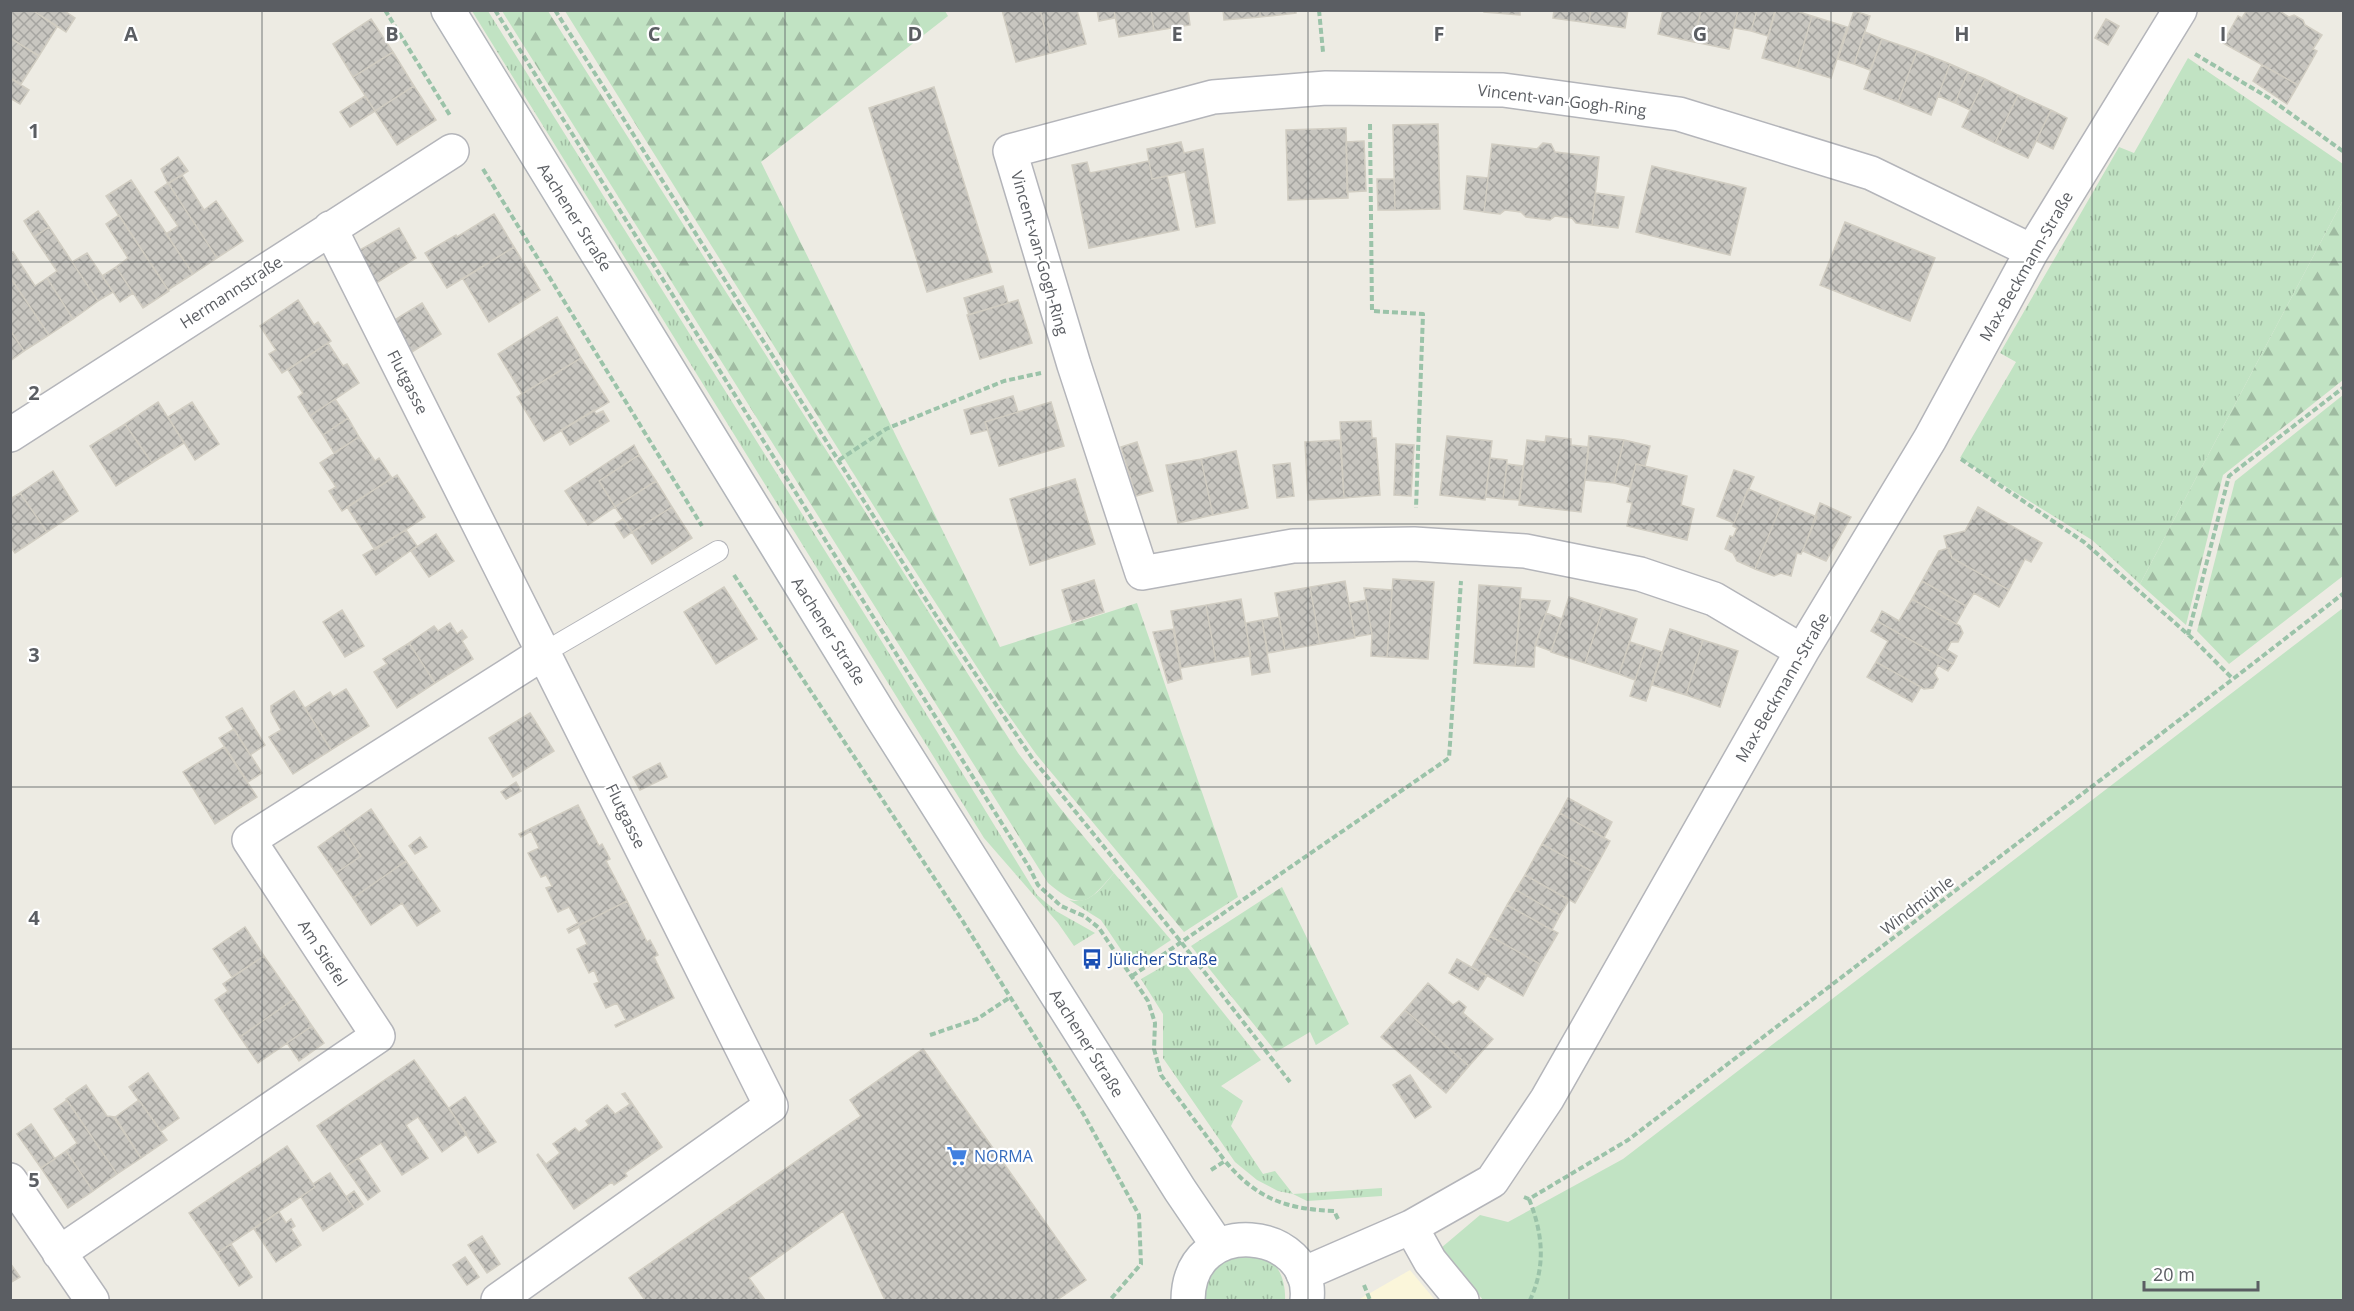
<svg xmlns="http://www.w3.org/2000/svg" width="2354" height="1311" font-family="'Open Sans',sans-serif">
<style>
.commercial{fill:#fbf6da}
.grass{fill:url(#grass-tufts)}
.forest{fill:url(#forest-firs)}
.pitch{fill:#c1e3c3}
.building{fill:url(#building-cross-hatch);stroke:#d1cdc2;stroke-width:1.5}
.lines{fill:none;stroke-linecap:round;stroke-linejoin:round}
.service-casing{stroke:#b4b5ba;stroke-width:22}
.minor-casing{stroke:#b4b5ba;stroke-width:36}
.secondary-casing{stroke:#b2b5ba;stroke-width:36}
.path{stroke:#9bc3a9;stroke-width:4;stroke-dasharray:6 3;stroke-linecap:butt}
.service{stroke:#fff;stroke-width:20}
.minor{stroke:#fff;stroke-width:33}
.secondary{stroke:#fff;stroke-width:33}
.grid{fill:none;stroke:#5b5e63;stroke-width:1.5;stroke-opacity:0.55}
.labels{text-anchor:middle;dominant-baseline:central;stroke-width:4.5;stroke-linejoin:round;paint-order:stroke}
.street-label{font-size:16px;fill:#5b5e63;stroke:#fff}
.transit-label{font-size:16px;fill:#164399;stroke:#fff;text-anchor:start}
.shop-label{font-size:16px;fill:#366cbe;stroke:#fff;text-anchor:start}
.grid-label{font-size:20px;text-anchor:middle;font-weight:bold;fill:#5b5e63;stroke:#fff;stroke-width:4.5;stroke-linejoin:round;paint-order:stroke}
</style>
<defs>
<pattern id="grass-tufts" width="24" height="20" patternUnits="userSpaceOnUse" patternTransform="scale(1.5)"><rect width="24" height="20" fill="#c1e3c3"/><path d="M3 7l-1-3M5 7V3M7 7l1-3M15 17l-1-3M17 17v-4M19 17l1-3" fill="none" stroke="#a0bba2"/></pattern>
<pattern id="forest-firs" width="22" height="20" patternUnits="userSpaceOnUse" patternTransform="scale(1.5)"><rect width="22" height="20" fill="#c1e3c3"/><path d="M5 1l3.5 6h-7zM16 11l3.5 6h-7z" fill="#a0bba2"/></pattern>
<pattern id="building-cross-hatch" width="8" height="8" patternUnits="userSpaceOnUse" patternTransform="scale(1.5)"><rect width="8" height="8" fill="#c8c6c0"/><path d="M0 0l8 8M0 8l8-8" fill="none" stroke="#a5a4a0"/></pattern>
</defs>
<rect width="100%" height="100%" fill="#edebe3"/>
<path class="commercial" d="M1410,1270l25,30h-77z"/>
<path class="grass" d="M472,11h16l404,647 145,237 19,16 39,22 -21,13 -16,-23 -74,-85z
M2188,58l155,106v36l-203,384 -48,-44 -132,-82 56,-96 -16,-9 119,-206 15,6z
M1114,873l57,67 -39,26 -31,-46 -32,-20c22,5 32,-12 45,-27z
M1179,957l82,103 -40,26 22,15 -12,25 32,48 12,-3 18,23 89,-6v8l-75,5 -14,-7 -15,-3 -21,-11 -22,-18 -72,-104v-44l-22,-35z
M1235,1253c8,1 20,0 28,3 17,7 23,28 22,44h-82l8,-31z"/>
<path class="forest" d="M502,11h46l470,742 42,55 54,65c-28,32 -32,38 -66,10z
M565,11h380l3,5 -187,146 239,485 137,-44 101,294 -54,35 -148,-178 -36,-51 -110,-171z
M2343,200v180l-120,95 -37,150 -46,-41z
M2343,395v181l-114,88 -32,-33 38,-150z
M1282,887l67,137 -33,21 -6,-13 -34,20 -85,-106z"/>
<path class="pitch" d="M2343,608v692h-860l-42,-52 39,-33 28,7 115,-63z"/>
<path class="building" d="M10,10h22l25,17 -18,29 -29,-18z
M32,10h31l12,8 -9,14z
M1002,10h38l11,43 -35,9z
M1040,10h37l9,34 -35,9z
M1097,10h17l1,8 -16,3z
M1114,10h37l3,21 -35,6z
M1151,10h37l2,15 -36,6z
M1223,10h37v7l-36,3z
M1260,10h36v3l-36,4z
M1484,10h36v5l-36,-3z
M1554,10h37l-2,13 -36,-5z
M1591,10h37l-3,18 -36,-5z
M1663,10h38l-7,32 -36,-8z
M1701,10h37l-9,39 -35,-7z
M1738,10h19l-6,21 -17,-3z
M1757,10h18l-7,26 -17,-5z
M1776,10h17l19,6 -15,52 -35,-10z
M2247,10h31l11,7 5,-2 9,5 2,5 17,10 -9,14 4,2 -19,34 -75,-42 15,-27 4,2z
M1854,11l16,5 -16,48 -16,-5z
M1812,16l35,11 -16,51 -34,-10z
M371,19l22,33 -40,25 -20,-33z
M2106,19l13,7 -11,19 -13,-7z
M1865,32l17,7 -12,31 -16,-6z
M10,38l29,18 -18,28 -11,-6z
M1882,39l35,12 -19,51 -34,-13z
M1917,51l33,13 -19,51 -33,-13z
M393,52l21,34 -39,25 -22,-34z
M1950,64l18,8 -13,31 -17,-7z
M2262,65l36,20 -11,19 -34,-23z
M1968,72l17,7 -15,31 -15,-7z
M10,78l19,12 -9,14 -10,-6z
M1985,79l33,16 -23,48 -33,-16z
M414,86l22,34 -39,25 -22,-34z
M934,87l58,185 -65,20 -58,-184z
M2018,95l33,15 -23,48 -33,-15z
M365,96l10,15 -25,16 -10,-15z
M2051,110l16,8 -14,31 -17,-8z
M1438,124l2,85 -45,1 -2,-85z
M1346,128l2,70 -60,2 -2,-70z
M1364,141l2,50 -19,1 -1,-50z
M1181,142l3,11 19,-4 12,74 -19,4 -11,-55 -33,7 -5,-30z
M1543,143l8,1 4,8 44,5 -7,68 -16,-2 -4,-5 -17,-2 -5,4 -24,-3 -5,-5 -16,-2 -5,4 -16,-2 8,-68 45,5z
M178,157l10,14 -20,13 -7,-15z
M1149,161l3,18 15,-3 12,54 -90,18 -17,-83 15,-3 3,11z
M1652,166l94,22 -16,67 -94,-23z
M182,175l22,35 12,-9 27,40 -26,17 -49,-75z
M1467,176l21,2 -4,34 -20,-3z
M1377,179h17l1,31h-17z
M131,180l62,94 -25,16 -62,-94z
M168,183l49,75 -24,16 -27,-40 12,-8 -23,-34z
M1596,193l28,4 -6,31 -26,-3z
M38,211l11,16 -15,10 -10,-16z
M494,214l20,33 -67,41 -22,-35 31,-18 1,2z
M119,215l50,76 -26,17 -27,-41 12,-9 -22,-34z
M1845,222l90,36 -25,63 -90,-36z
M49,227l49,74 -25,18 -26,-41 10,-7 -23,-34z
M399,228l17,30 -41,26 -17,-33z
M514,247l26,43 -51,32 -26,-43z
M13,252l22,34 12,-8 26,41 -24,16 -39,-58v-24z
M87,253l26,39 -15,9 -26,-39z
M116,267l17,26 -13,9 -18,-26z
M10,277l39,58 -25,16 -14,-21z
M1003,286l5,17 -39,12 -5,-17z
M298,300l16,25 4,-3 13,19 -49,32 -13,-19 7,-4 -16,-24z
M1018,300l14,43 -52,16 -13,-44z
M422,303l19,31 -29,18 -19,-31z
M557,317l24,41 -59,36 -24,-40z
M10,330l14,21 -14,10z
M328,343l15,23 4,-2 12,19 -49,33 -12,-19 5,-4 -15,-23z
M581,358l28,44 -65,39 -27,-44z
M1013,396l5,16 -33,10 3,8 -17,4 -7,-24z
M335,399l13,19 -25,17 -13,-19z
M158,402l26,41 -32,20 -27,-39z
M192,402l27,42 -24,16 -27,-43z
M1051,402l13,44 -65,20 -14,-44z
M594,410l2,4 7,-3 6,10 -39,24 -9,-15z
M348,418l11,19 -25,16 -11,-18z
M1371,421l1,17h4l4,57 -36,3 -4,-76z
M125,424l27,39 -36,23 -26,-40z
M1447,436l45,5 -7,59 -45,-5z
M1546,436l25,3v6l18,2 -8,65 -62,-7 8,-65 18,2z
M1589,436l35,4 -10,43 -29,-3z
M359,437l16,24 4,-3 13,20 -50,33 -13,-20 7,-4 -16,-24z
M1340,440l4,58 -36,2 -3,-58z
M1624,440l26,6 -5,20 -9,-2 -6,23 -16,-4z
M1137,442l16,49 -17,5 -15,-49z
M1396,444l18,1 -3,51 -17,-1z
M634,445l5,10 -40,26 16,26 -27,18 -23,-34z
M1236,451l12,57 -35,7 -12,-56z
M639,455l17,26 -41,26 -16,-26z
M1490,458l17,2 -4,39 -17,-2z
M1201,459l12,56 -35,8 -12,-58z
M1290,463l4,33 -17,2 -4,-33z
M1507,464l16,2 -4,34 -16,-1z
M1636,464l51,12 -6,29 13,4 -7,31 -60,-14 5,-23 -5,-1z
M1734,470l20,7 -20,46 -17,-7z
M53,471l25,40 -31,21 -27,-39z
M397,475l28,42 -50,33 -28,-43z
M1075,479l20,65 -65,21 -20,-66z
M656,481l16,26 -40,25 -17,-25z
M1748,489l34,14 -27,66 -18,-8 -4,-8 -8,-4 5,-13 3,1 4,-9 -4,-2 1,-3z
M20,493l27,39 -32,21 -5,-7v-47z
M1782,503l35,14 -16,37 -4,-1 -6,23 -10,-3 -7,3 -19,-7z
M1820,503l31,14 -25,44 -23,-10z
M672,507l20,31 -40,26 -20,-32z
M1978,507l64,36 -11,19 -6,-3 -16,31 -57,-32 -5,-10 -3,-12 21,-5z
M623,519l9,13 -8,6 -9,-14z
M406,530l11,16 -41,29 -13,-20z
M436,534l18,27 -25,16 -18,-26z
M1949,548l3,10 57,32 -10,17 -25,-14 -8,13 -44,-25 17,-30z
M1393,579l41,3 -6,77 -41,-2z
M1094,580l10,32 -32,10 -10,-32z
M1345,581l10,57 -35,6 -10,-57z
M1922,581l44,25 -10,18 -44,-25z
M1479,585l42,3 -6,78 -41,-3z
M724,587l33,52 -41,25 -32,-52z
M1310,587l10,57 -35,6 -10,-57z
M1364,588l28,2 -5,67 -16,-1 1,-22z
M1569,597l34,11 -18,55 -34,-11z
M1241,599l10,57 -35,6 -10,-57z
M1521,599l29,2 -15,46 -1,20 -19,-1z
M1912,599l48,27 3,7 -5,9h-7l-4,8 10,6 -4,8 -76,-43 5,-10 17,10z
M1366,600l6,34 -17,3 -6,-34z
M1206,605l10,57 -35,6 -10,-57z
M1603,608l34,11 -18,55 -34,-11z
M342,610l22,36 -19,11 -22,-35z
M1546,613l16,6 -11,32 -16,-6z
M1279,617l6,33 -17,3 -6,-33z
M1262,620l8,52 -18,3 -6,-52z
M1877,621l76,43 -5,7 -10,-6 -4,8 4,6 -5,9 -9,1 -48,-27 12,-21 -17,-10z
M450,623l7,11 5,-4 5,7 -5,4 11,18 -38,24 -26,-40 25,-17 4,5z
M1173,629l9,50 -14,4 -15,-51z
M1670,629l33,11 -17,55 -34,-10z
M1703,640l35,11 -18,56 -34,-12z
M1630,642l16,5 -11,33 -16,-6z
M409,643l26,40 -38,25 -23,-36 13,-8 -4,-5z
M1646,647l16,5 -16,49 -16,-5z
M1876,662l45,25 -9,15 -45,-25z
M346,689l23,37 -38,24 -26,-42 25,-16 3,5z
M294,691l37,59 -38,24 -24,-37 12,-7 -10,-18v-6z
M242,708l23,37 -15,10 -24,-38z
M530,713l24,38 -41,26 -24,-39z
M234,729l28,44 -14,9 -29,-44z
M224,747l33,50 -42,27 -32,-52z
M660,763l7,14 -27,13 -7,-13z
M516,782l5,9 -15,8 -5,-7z
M1568,798l44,24 -8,16 -44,-25z
M578,805l21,41 3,-2 8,15 -4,2 21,40 -59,30 -1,-2 11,-6 -9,-16 -11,5 -12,-24 6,-2 -6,-11 -5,2 -13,-24 11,-5 -8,-17 -10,6 -2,-3z
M371,809l35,52 -53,37 -17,-25 25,-17 -18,-27z
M1560,813l50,28 -17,31 -51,-28z
M343,829l18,27 -25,17 -18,-26z
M420,837l7,10 -12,7 -6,-8z
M1542,844l51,28 -18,31 -50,-28z
M406,861l34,50 -23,15 -15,-23 -31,22 -18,-27z
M1525,875l44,25 -9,15 -44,-25z
M1516,890l44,25 -8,15 -45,-25z
M627,901l20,41 3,-2 8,15 -4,2 20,41 -58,29 -1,-2 11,-5 -9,-17 -11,5 -12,-24 5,-2 -5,-12 -5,3 -12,-24 10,-5 -8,-17 -10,6 -1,-2z
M1507,905l51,28 -18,31 -50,-28z
M245,927l19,29 -32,21 -19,-28z
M1490,936l50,28 -17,32 -51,-29z
M264,956l30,43 -54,38 -25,-37 13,-9 -5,-7z
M1457,959l30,17 -9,14 -29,-17z
M1428,983l25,22 6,-4 7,6 -3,6 30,26 -24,27 -64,-56z
M294,999l18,27 -54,37 -18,-26z
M1405,1010l64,56 -23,27 -65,-56z
M312,1026l12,17 -25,18 -12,-18z
M923,1049l163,231 -29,20h-172l-42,-89 -94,67 16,22h-120l-16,-22 232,-162 -11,-16z
M414,1060l53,74 -25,18 -24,-35 -12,8 22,33 -26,17 -21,-32 -36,24 -28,-41z
M148,1073l31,45 -18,13 -32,-44z
M1410,1075l21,32 -16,11 -22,-33z
M86,1085l21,31 8,1 26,41 -24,16 -51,-75z
M625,1093l37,54 -37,26 2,3 -13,9 -2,-3 -38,27 -37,-54 1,-1 8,10 14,-11 -7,-9 22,-16 4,4 10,-7 -3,-4 21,-16 8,9 15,-10 -8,-10z
M465,1097l31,45 -18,11 -29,-45z
M67,1100l50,74 -24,17 -27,-40 11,-8 -23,-34z
M139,1100l28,40 -26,18 -27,-40z
M31,1124l24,35 -14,9 -24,-34z
M287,1146l28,41 -98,66 -28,-40z
M66,1151l27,40 -25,17 -27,-40z
M358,1158l22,33 -12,9 -23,-33z
M330,1173l25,37 -32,21 -22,-34 14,-10 -2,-3z
M354,1191l9,13 -8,6 -9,-13z
M279,1212l7,11 5,-4 4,7 -4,3 10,16 -25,17 -22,-33z
M482,1236l18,28 -13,9 -19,-28z
M231,1244l21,33 -13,9 -22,-33z
M465,1257l14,20 -12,8 -14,-20z
M10,1263l10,14 -10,6z"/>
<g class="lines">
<g class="service-casing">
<path id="service" d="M545,652l173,-101"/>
</g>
<g class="minor-casing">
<path id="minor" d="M330,228l441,878 -273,194
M10,435l442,-284
M1802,651l-88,-52 -74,-25 -115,-23 -111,-7 -121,2 -151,27 -68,-208 -64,-214 203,-54 113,-9 177,2 176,24 192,59 161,78
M10,1180l82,120
M1411,1227l19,34 32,39
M59,1253l319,-217 -129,-196 296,-188
M1303,1274l108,-47 81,-46 55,-82 255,-448 128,-212 102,-188 148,-241"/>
</g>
<g class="secondary-casing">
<path id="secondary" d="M448,10l433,706 299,474 38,56
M1188,1300c1,-88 127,-72 119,0"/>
</g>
<path class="path" d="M385,10l66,107
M495,10l534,857 9,18 23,21 23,10 15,12 49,73 7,22 -1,26 7,26 64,86
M555,10l380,604 97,144 149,184 109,140
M1319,10l4,42
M2195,54l74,44 75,54
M1370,124l2,187 51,3 -7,194
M483,169l219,357
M1961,459l123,83 109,97 40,40
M839,460l47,-31 118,-48 37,-8
M734,575l228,345 122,195 55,100 2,49 -31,36
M2188,635l41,-159 115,-89
M1132,976l317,-218 12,-177
M930,1035l47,-16 32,-21
M1211,1170l14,-9c32,38 61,48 109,50l4,8
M1524,1197l5,2 99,-59 605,-461 111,-86
M1529,1199c14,35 17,67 1,101
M1364,1285l6,15"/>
<use href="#service" class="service"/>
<use href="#minor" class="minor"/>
<use href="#secondary" class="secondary"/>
</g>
<path class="grid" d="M262,10v1290M523,10v1290M785,10v1290M1046,10v1290M1308,10v1290M1569,10v1290M1831,10v1290M2092,10v1290M10,262h2334M10,524h2334M10,787h2334M10,1049h2334"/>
<defs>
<g id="bus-bare" transform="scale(1.62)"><path d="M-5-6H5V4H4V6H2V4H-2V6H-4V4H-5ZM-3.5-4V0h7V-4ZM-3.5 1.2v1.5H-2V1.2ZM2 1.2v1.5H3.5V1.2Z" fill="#1a4fb4" stroke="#fff" stroke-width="2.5" paint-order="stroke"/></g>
<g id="supermarket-bare" transform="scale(1.62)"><path d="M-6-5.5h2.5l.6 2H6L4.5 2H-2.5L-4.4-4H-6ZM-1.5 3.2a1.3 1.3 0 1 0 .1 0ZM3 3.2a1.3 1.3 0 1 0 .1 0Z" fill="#3f7fe0" stroke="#fff" stroke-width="2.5" paint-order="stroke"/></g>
</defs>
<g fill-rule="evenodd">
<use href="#bus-bare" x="1092" y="959"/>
<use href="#supermarket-bare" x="957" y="1156"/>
</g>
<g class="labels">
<g class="street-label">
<text transform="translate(1562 100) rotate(7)">Vincent-van-Gogh-Ring</text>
<text transform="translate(575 217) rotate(58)">Aachener Straße</text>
<text transform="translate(1040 253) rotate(74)">Vincent-van-Gogh-Ring</text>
<text transform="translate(2026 266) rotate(-60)">Max-Beckmann-Straße</text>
<text transform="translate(231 292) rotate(-33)">Hermannstraße</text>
<text transform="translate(408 382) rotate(63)">Flutgasse</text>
<text transform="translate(829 631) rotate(58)">Aachener Straße</text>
<text transform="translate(1782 687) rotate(-60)">Max-Beckmann-Straße</text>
<text transform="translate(626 816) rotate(64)">Flutgasse</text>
<text transform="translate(1917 905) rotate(-37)">Windmühle</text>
<text transform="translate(323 953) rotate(57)">Am Stiefel</text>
<text transform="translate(1087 1043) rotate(58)">Aachener Straße</text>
</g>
<g class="transit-label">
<text x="1109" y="959">Jülicher Straße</text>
</g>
<g class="shop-label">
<text x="974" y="1156">NORMA</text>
</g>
</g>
<g class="grid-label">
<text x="131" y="41">A</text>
<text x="392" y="41">B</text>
<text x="654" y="41">C</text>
<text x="915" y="41">D</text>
<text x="1177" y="41">E</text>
<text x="1439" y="41">F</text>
<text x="1700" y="41">G</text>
<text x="1962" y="41">H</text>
<text x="2223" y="41">I</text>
<text x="34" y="138">1</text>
<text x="34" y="400">2</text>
<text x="34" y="662">3</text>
<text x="34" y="925">4</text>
<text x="34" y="1187">5</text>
</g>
<rect width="2354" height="1311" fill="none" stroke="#5b5e63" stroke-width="24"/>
<path d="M2144 1281v9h114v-9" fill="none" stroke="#5b5e63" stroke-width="3"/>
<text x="2153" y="1281" font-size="18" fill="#5b5e63" stroke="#ffffff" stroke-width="4.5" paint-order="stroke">20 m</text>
</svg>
